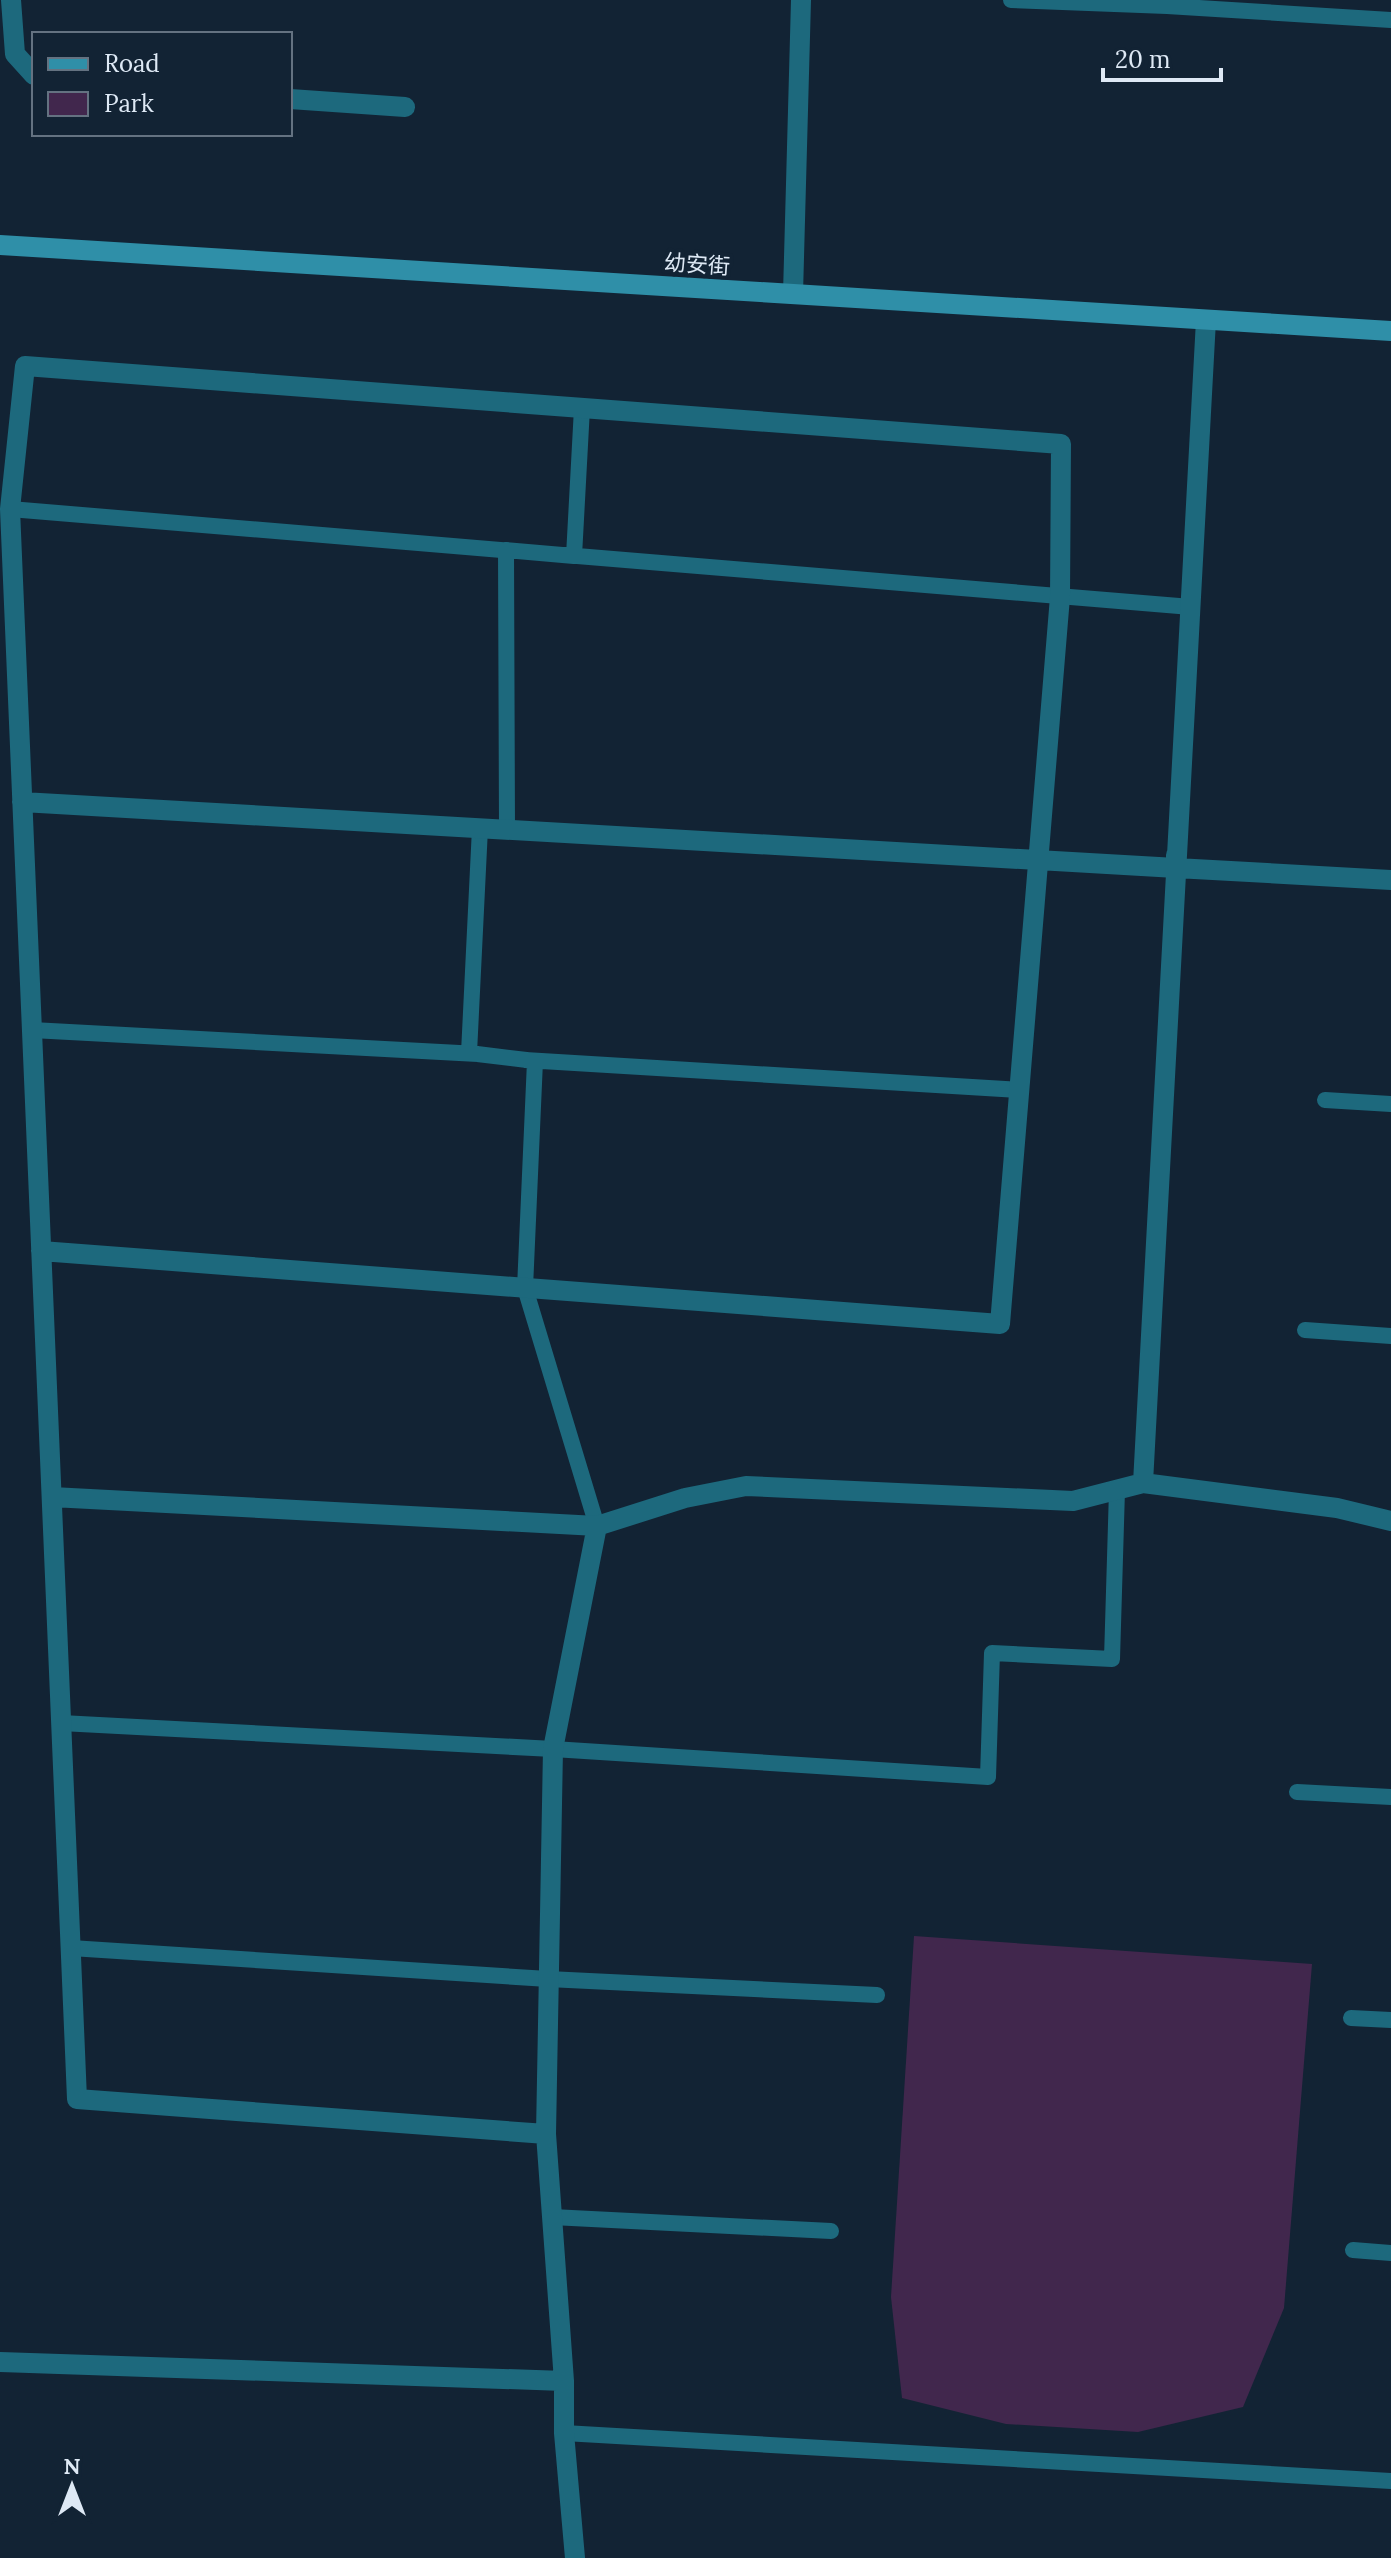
<svg xmlns="http://www.w3.org/2000/svg" width="1391" height="2558" font-family="Lora,'Noto Sans SC',serif">
<style>
.green{fill:#41274d}
.lines{fill:none;stroke-linecap:round;stroke-linejoin:round}
.lane{stroke:#1d697d;stroke-width:16}
.street{stroke:#1d697d;stroke-width:20}
.secondary{stroke:#2f8fa8;stroke-width:20}
.labels{text-anchor:middle;dominant-baseline:central;stroke-width:8;stroke-linejoin:round;paint-order:stroke}
.street-label{font-size:22px;fill:#dee9f5;stroke:#122334}
</style>
<rect width="100%" height="100%" fill="#122334"/>
<path class="green" d="M914,1936l398,28 -28,344 -41,99 -105,25 -132,-8 -104,-26 -11,-101z"/>
<g class="lines">
<path class="lane" d="M1011,0l156,6
M1167,0v6l224,14
M582,408l-8,148 -68,-6 1,279 -27,-1 -11,225 66,8 -10,227 72,238
M10,509l504,42
M565,555l626,52
M32,1030l446,24
M525,1060l495,30
M1325,1100l66,4
M1305,1330l86,6
M61,1723l492,26 435,28 4,-124 120,6 5,-169
M1297,1792l94,5
M71,1948l477,31 329,16
M1351,2018l40,2
M552,2217l279,14
M1353,2250l38,3
M564,2433l827,48"/>
<path class="street" d="M11,0l4,54 19,21
M290,99l115,8
M793,294l8,-294
M1206,320l-63,1163 194,25 54,13
M22,802l1154,66
M1176,855v13l215,12
M41,1251l959,73 60,-727 1,-153 -1036,-78 -15,143 67,1590 469,35
M52,1497l545,29 88,-28 61,-12 327,15 70,-18
M0,2362l564,19v52l11,125
M564,2433v-52l-18,-247 7,-385 44,-223"/>
<path class="secondary" d="M0,245l1391,86"/>
</g>
<g class="labels">
<g class="street-label">
<text transform="translate(697 264) rotate(4)">幼安街</text>
</g>
</g>
<rect x="32" y="32" width="260" height="104" fill="#122334" stroke="#647281" stroke-width="2"/>
<rect x="48" y="58" width="40" height="12" fill="#2f8fa8" stroke="#647281" stroke-width="2"/>
<text x="104" y="72" font-size="24" fill="#dee9f5">Road</text>
<rect x="48" y="92" width="40" height="24" fill="#41274d" stroke="#647281" stroke-width="2"/>
<text x="104" y="112" font-size="24" fill="#dee9f5">Park</text>
<g transform="translate(72 2486)" stroke="#122334" stroke-width="6" paint-order="stroke">
<path d="M0-6L14 30L0 20L-14 30Z" fill="#dee9f5"/>
<text y="-12" font-size="22" font-weight="bold" text-anchor="middle" fill="#dee9f5">N</text>
</g>
<path d="M1103 68v12h118v-12" fill="none" stroke="#dee9f5" stroke-width="4"/>
<text x="1115" y="68" font-size="24" fill="#dee9f5" stroke="#122334" stroke-width="6" paint-order="stroke">20 m</text>
</svg>
